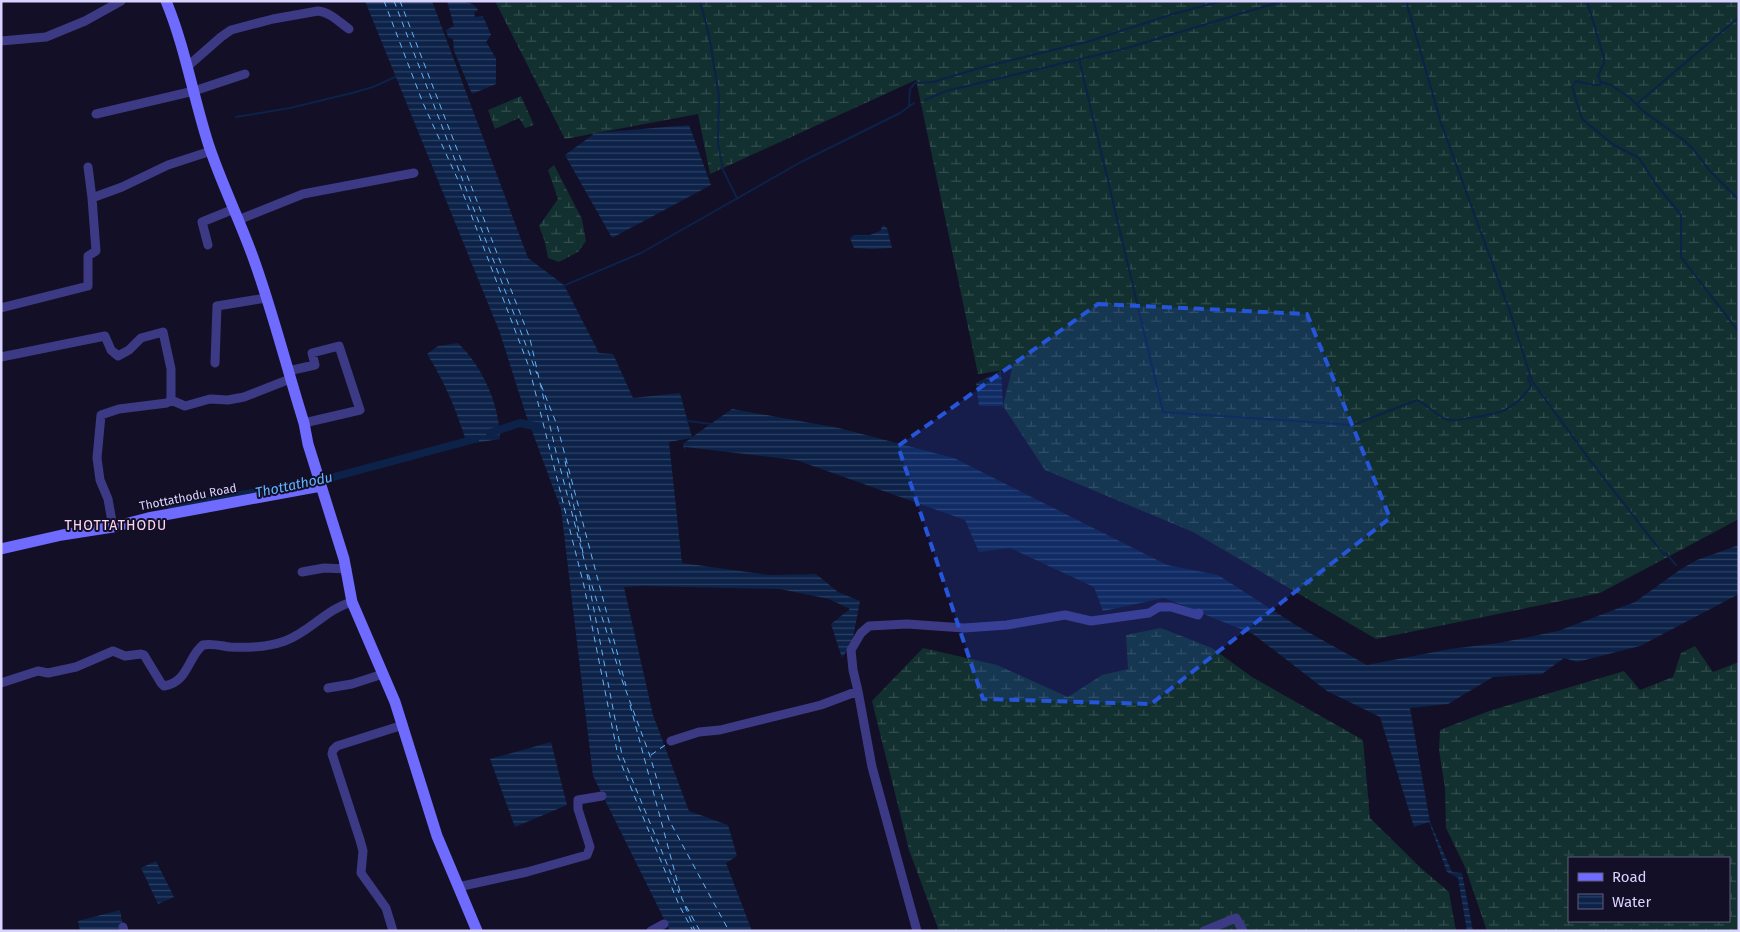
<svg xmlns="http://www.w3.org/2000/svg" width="1740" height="932" font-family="'Fira Sans',sans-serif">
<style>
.wetland{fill:url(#wetland-marsh);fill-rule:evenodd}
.water{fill:url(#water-rules)}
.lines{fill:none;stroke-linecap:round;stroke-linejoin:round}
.stream{stroke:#0c2248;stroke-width:2}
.canal{stroke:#0c2248;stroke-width:8}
.ferry{stroke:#62b6ff;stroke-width:1;stroke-dasharray:6 5;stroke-linecap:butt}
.street{stroke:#3d3a85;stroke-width:9}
.secondary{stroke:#6f6bff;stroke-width:11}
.marked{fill:#2655da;fill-opacity:0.2;stroke:#2655da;stroke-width:4;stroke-dasharray:10 6;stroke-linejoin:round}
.labels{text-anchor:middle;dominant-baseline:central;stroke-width:4;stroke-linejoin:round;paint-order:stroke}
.street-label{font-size:12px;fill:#d9d4ff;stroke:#130f26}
.water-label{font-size:14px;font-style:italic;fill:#62b6ff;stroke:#130f26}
.neighbourhood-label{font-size:14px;letter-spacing:1px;fill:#ffd6f0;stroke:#130f26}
</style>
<defs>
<pattern id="wetland-marsh" width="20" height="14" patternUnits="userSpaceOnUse" patternTransform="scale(1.25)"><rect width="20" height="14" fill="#12302f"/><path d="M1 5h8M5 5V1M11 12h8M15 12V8" fill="none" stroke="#344d4e"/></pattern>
<pattern id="water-rules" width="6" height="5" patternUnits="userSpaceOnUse" patternTransform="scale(1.25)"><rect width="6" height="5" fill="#0c2248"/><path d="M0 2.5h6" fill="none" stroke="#2f4163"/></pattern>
</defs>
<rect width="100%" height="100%" fill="#130f26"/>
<path class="wetland" d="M495,1h1244v518l-139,74 -224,46 -183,-107 -148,-62 -42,-64 9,-37 -34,5 -62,-294 -206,94 -12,-60 -133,25z
M521,96l13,29 -9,3 -6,-10 -24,11 -7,-19z
M554,165l28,54 4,22 -8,11 -19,10 -11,-4 -3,-16 -6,-16 19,-27 -10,-29z
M1161,628l51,20 40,29 111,63 7,78 52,51 27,23 7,39h-517l-30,-81 -37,-149 51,-53 74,17 71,32 34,-22 26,-6 -2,-34z
M1695,646l18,26 26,-10v269h-252l-22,-64 -19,-39 -1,-40 -6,-38 1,-20 49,-19 135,-40 16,19 33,-13 8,-24zM1569,858h160v63h-160z"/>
<path class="water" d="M365,1h67l96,257 36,27 35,68 14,1 20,44 47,-5 12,44 40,-28 107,19 115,30 213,107 51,10 81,52 68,38 83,-16 49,-6 59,-12 77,-29 46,-33 16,-9 42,-15v49l-99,52 -63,16 -13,-4 -22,16 -49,3 -45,27 -38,4 20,114 22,50 10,1 11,58h-6l-9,-53 -11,-6 -18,-50 -15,5 -34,-110 -53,-26 -74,-57 -89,-36 -61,13 -9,-24 -84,-39 -31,4 -14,-32 -169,-60 -111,-13v5l-2,-8 8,-6 -22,4 13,121 87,12 47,-1 22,18 22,9 -8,42 -10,15 -11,-34 19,-15 -21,-10 -49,-10 -139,-3 -17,1 29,128 36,96 39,14 9,31 -11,7 26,68h-82l-77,-155 -32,-267 -35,-94 -26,-82z
M447,1c11,0 26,-1 31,9l-4,3 1,4 8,-1 8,19 -5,7 10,16v26l-24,10 -18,-43 -1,-12 -5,-2 -2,-7 8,-4z
M689,125l22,60 -99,53 -47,-83 30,-22z
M883,225l4,3 5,20 -20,1 -18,-1 -4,-10 4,-3h16l10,-4z
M458,343c24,23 42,62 42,96l-33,5c-10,-32 -22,-62 -40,-90l11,-8z
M1001,371l2,35h-24l-3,-23z
M551,742l16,63 -52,22 -25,-68z
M156,861l18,36 -16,7 -17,-36z
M120,910l4,21h-44l-2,-10z"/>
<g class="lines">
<path class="stream" d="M700,1l9,34 10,61 -1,48 5,26 14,28
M1406,1l34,119 70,192 22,69 57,78 75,96 2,-2 10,12
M1587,1l17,57v4l-6,14 3,6 10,3 19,13 12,12 43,31 8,8 16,21 30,30
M1079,59l84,353 190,13 64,-25c11,5 20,16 29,19 7,3 16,0 23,-1 29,-4 44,-6 62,-32l-3,-8 2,-4
M1601,82l-1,3h-7l-17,-4 -4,5 10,33 32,26 25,13 16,25 26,32v42l58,75
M925,100l21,-9 181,-43 156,-47
M1637,104l102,-87
M909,106l1,-17 5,-6 18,-1 50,-15 107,-26 83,-27 49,-13
M236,117l54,-9 62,-15 21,-6 22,-10
M563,286l78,-33 160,-91 99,-49 14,-10
M687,421l25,3"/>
<path class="canal" d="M490,433l30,-10 20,4
M172,508l158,-30 145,-39"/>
<path class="ferry" d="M384,1l39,102 35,77 71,187 55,219 34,170 61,149 14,26
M394,1l143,373
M400,1l130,338 25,109 31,119 36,113 28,76 19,64 60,111
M541,385l16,40 69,261
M565,461l18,92
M587,574l35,181 57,138
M630,705l52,194 18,32
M651,755l17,-12
M685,906l10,25"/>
<path class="street" d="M1,41l45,-4 39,-16 36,-20
M188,66l33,-29 10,-7 42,-11 45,-8c12,1 21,11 31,18
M96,114l98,-23 51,-17
M88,167l4,31
M238,220l65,-26 111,-21
M208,245l-6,-23 32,-13
M1,308l87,-22v-30l8,-5 -4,-53 30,-11 46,-22 43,-14
M1,357l104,-21 6,14 7,6 11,-6 12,-12 22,-6 8,37v31l14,6 25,-7 18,1 16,-3 46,-18
M215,363l2,-57 49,-8
M288,371l27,-6 -3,-12 27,-7 21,64 -56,13
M113,527l-5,-28 -8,-19 -3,-22 4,-43 18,-6 48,-6 4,-3
M302,572l22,-4 23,1
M1,683l37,-12 10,2 28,-6 37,-16 12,5 16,-2 3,1 17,28 3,3c24,-3 24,-30 39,-41 9,-2 19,1 27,2 18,1 38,0 55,-6 25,-9 41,-32 67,-39
M328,688l24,-4 31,-10
M858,691l-5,-21 -2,-20 10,-17 8,-7 38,-2 57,4 43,-3 58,-10 26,6 58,-8 10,-6h12l27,8 1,-2
M671,741l28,-9 21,-2 101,-25 37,-14 14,76 45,164
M458,887l69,-15 60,-17 3,-8 -12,-38v-9l24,-4
M123,927l1,4
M393,931l-7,-23 -25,-35 2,-22 -3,-11 -28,-86 1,-4 4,-4 66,-21
M651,931l13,-7
M1204,931l32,-13 7,13"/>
<path class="secondary" d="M166,1c19,46 27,95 42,142 13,40 32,77 46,117 19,53 33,109 50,163l4,21 36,115 8,43 43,100 42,134 40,95
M1,549l61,-14 51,-8 35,-9 173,-32"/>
</g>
<path class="marked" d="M1098,304l209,10 83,204 -239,186 -168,-5 -85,-253z"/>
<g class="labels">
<g class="street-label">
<text transform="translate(188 497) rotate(-11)">Thottathodu Road</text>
</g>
<g class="water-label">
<text transform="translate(294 485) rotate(-12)">Thottathodu</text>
</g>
<g class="neighbourhood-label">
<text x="116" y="525">THOTTATHODU</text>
</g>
</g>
<rect width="1740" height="932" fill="none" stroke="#d9d4ff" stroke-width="5"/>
<rect x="1568" y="857" width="162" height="65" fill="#130f26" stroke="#625e7d"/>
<rect x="1578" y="873" width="25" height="8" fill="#6f6bff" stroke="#625e7d"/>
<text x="1612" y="882" font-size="15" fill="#d9d4ff">Road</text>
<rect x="1578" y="894" width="25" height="15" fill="url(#water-rules)" stroke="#625e7d"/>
<text x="1612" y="907" font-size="15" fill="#d9d4ff">Water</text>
</svg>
